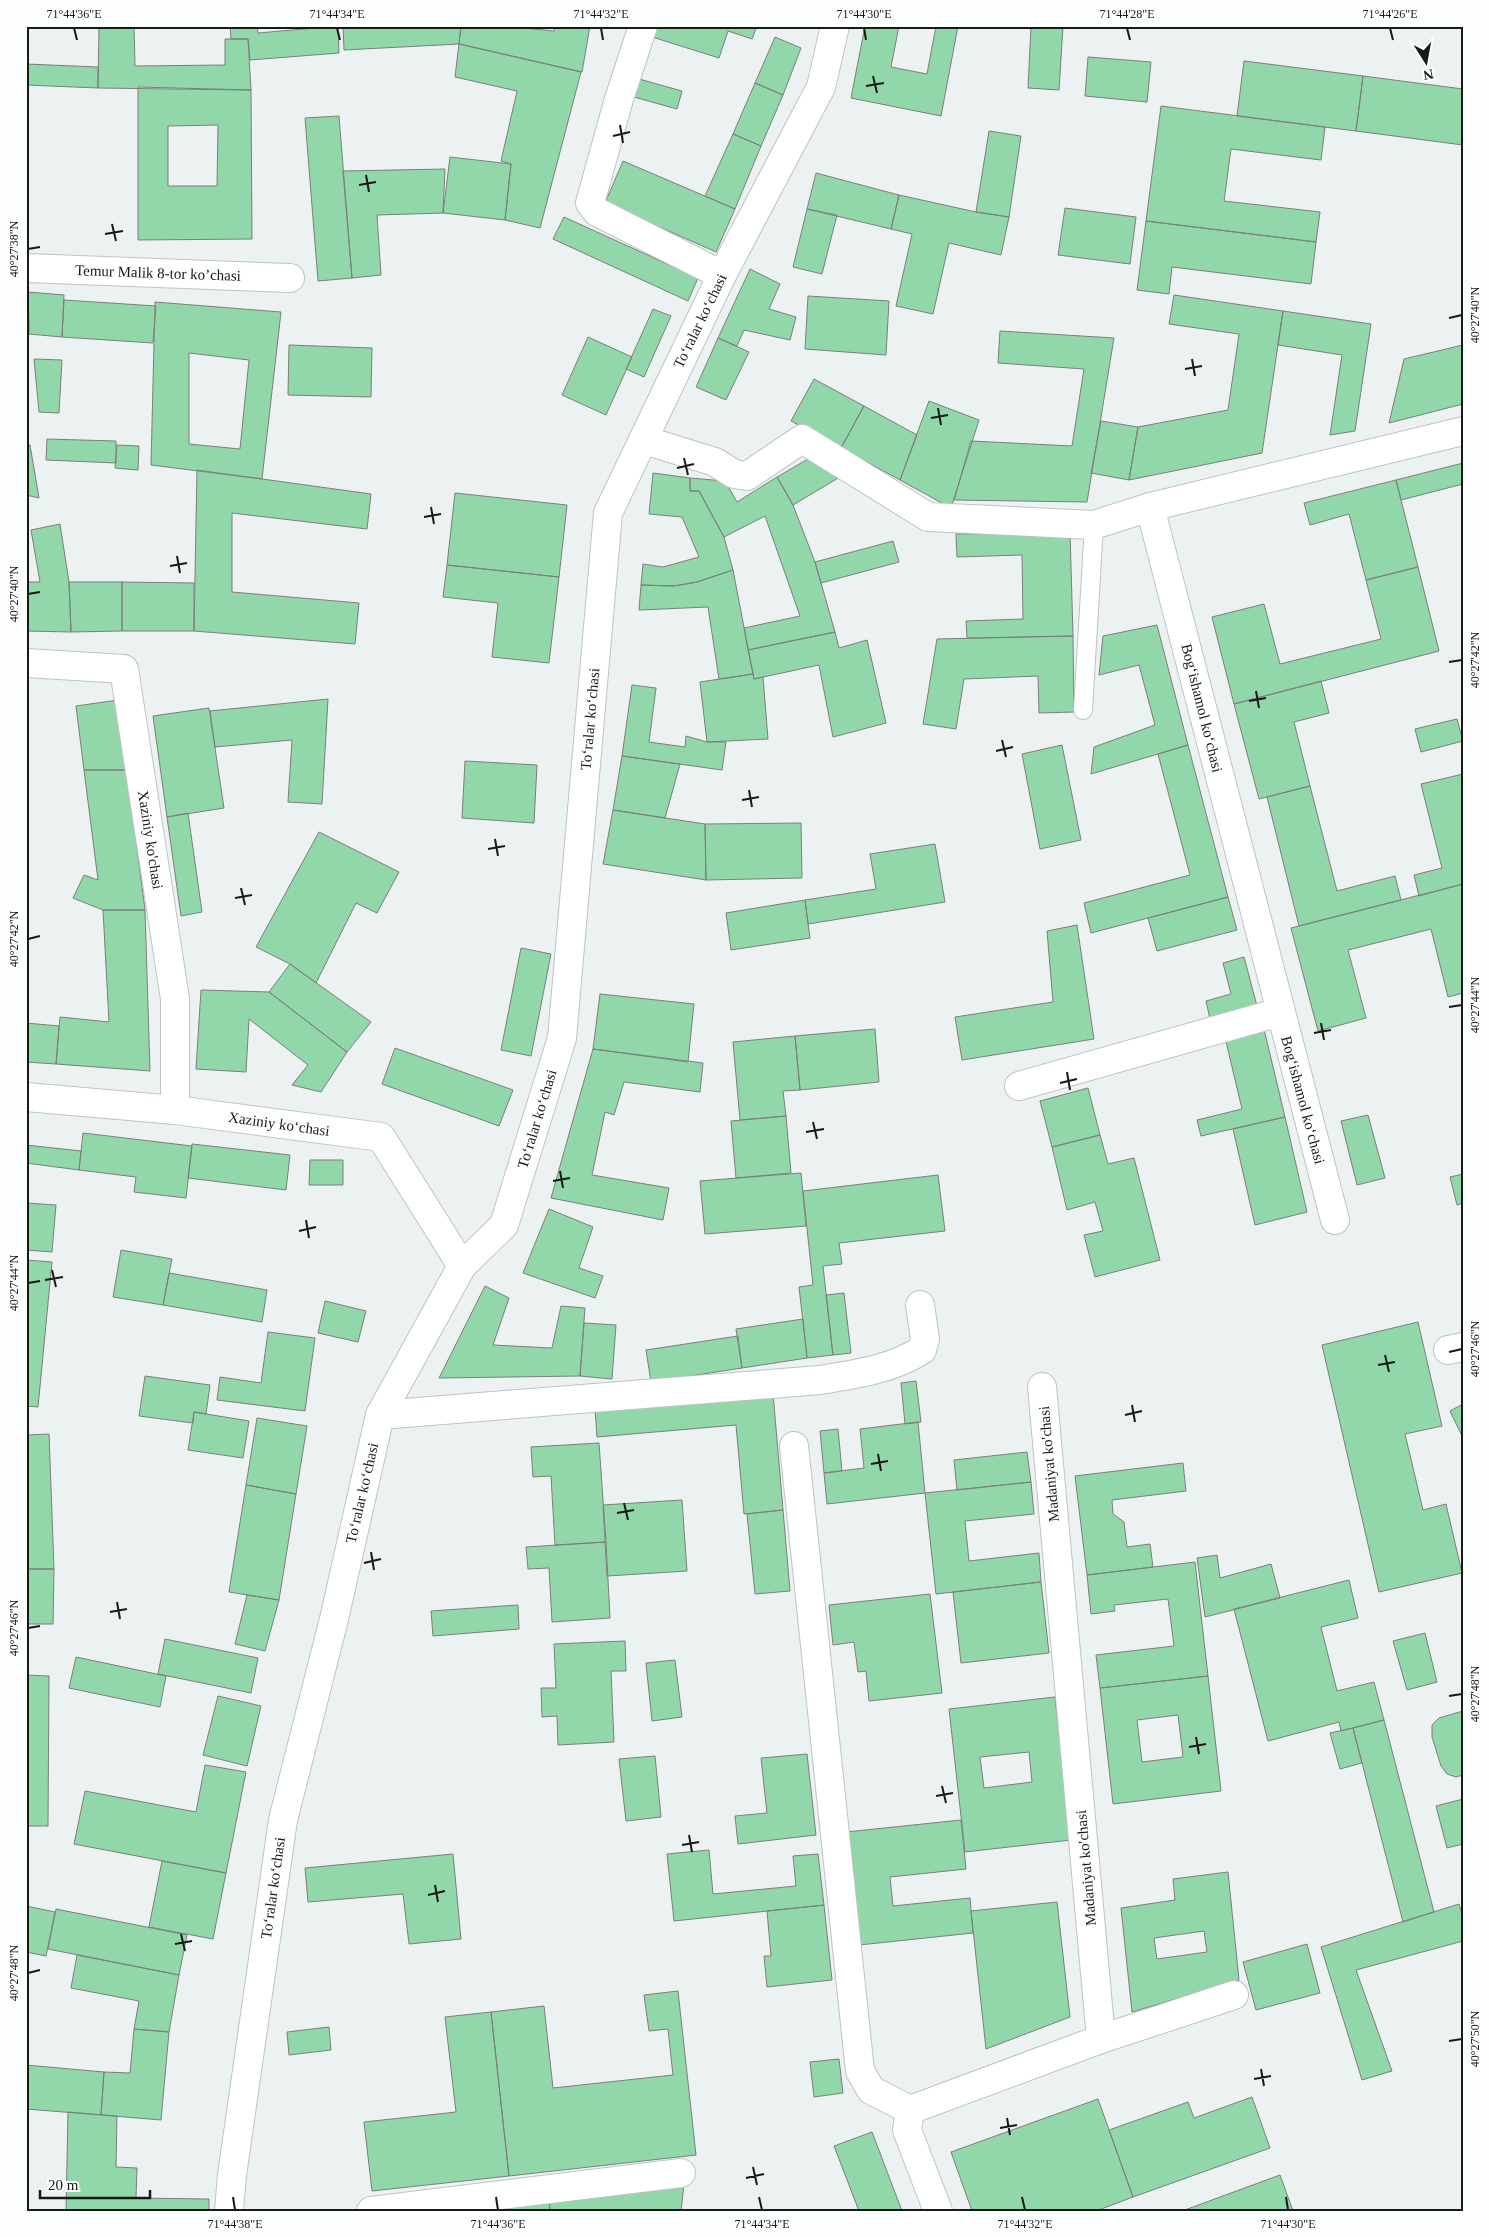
<svg xmlns="http://www.w3.org/2000/svg" width="1489" height="2237" font-family="'Times New Roman',serif">
<style>
.building{fill:#92d7a9;stroke:#7b7f7c;fill-rule:evenodd}
.lines{fill:none;stroke-linecap:round;stroke-linejoin:round}
.lane-casing{stroke:#bec4c3;stroke-width:20}
.street-casing{stroke:#bec4c3;stroke-width:30}
.secondary-casing{stroke:#bec4c3;stroke-width:30}
.lane{stroke:#fff;stroke-width:18}
.street{stroke:#fff;stroke-width:28}
.secondary{stroke:#fff;stroke-width:28}
.ticks{fill:none;stroke:#181a19;stroke-width:2}
.labels{text-anchor:middle;dominant-baseline:central;stroke-width:5;stroke-linejoin:round;paint-order:stroke}
.street-label{font-size:15px;fill:#181a19;stroke:#fcfffe}
.neatline{fill:none;stroke:#181a19;stroke-width:2}
.ticks-label{font-size:12px;text-anchor:middle;fill:#181a19}
</style>
<rect width="100%" height="100%" fill="#ecf2f1"/>
<path class="building" d="M99,26h35l1,40 90,-1v-26h23l3,51 -153,-2z
M230,26h27l1,7 80,-7 1,27 -89,7 -2,-21h-17z
M343,26h118l-2,18 -115,6z
M461,26h42l51,5 1,-5h35l-8,46 -123,-28z
M652,26h105l-5,13 -24,-8 -9,27 -70,-22z
M865,26h34l-8,41 36,7 9,-48h22l-17,90 -90,-18z
M1031,26h32l-4,64 -31,-2z
M775,37l26,11 -18,47 -28,-12z
M459,44l122,28 -41,156 -35,-8 6,-56 -10,-3 16,-70 -62,-14z
M1088,57l63,5 -4,40 -62,-6z
M1244,61l119,15 -7,55 -119,-15z
M26,64l72,3v21l-72,-3z
M1363,76l100,13v56l-107,-14z
M639,79l43,12 -5,18 -43,-12z
M755,83l28,12 -22,51 -28,-12z
M138,87l113,3 1,149 -114,1zM218,125l-1,61h-49v-60z
M1161,106l164,21 -4,33 -90,-11 -7,52 96,11 -4,30 -170,-21z
M339,116l13,162 -34,3 -13,-163z
M989,131l32,5 -12,81 -33,-5z
M733,134l28,12 -26,63 -30,-13z
M450,157l61,7 -6,56 -62,-7z
M623,161l112,48 -19,43 -111,-49z
M445,169l-2,44 -66,2 4,60 -29,3 -9,-107z
M816,173l83,22 -8,34 -84,-20z
M899,195l77,17 33,5 -8,38 -52,-12 -16,71 -37,-8 16,-72 -21,-5z
M1065,208l71,9 -6,47 -72,-9z
M807,209l30,6 -15,59 -29,-7z
M564,217l134,61 -10,23 -135,-62z
M1146,221l170,21 -5,42 -139,-17 -3,27 -32,-4z
M750,269l30,15 -11,25 27,8 -6,23 -46,-10 -7,16 -19,-8z
M26,292h2l1,38h-3z
M28,292l36,3 -2,42 -33,-3z
M1174,295l109,16 -21,142 -133,27 9,-53 90,-17 11,-76 -70,-10z
M808,296l81,5 -3,54 -81,-6z
M64,300l92,6 -3,37 -91,-6z
M155,302l126,10 -19,167 -111,-14zM189,353l60,7 -9,89 -51,-5z
M653,309l18,7 -27,61 -18,-8z
M1283,311l88,13 -16,107 -25,4 12,-80 -64,-10z
M1000,331l114,7 -27,164 -133,-2 17,-59 101,5 12,-77 -86,-6z
M588,337l44,20 -26,58 -44,-20z
M718,338l31,14 -23,48 -30,-13z
M289,345l83,3 -1,49 -83,-2z
M1463,345v59l-74,19 15,-64z
M34,359l28,1 -3,53 -20,-1z
M814,379l50,27 -23,42 -50,-27z
M929,401l50,19 -28,88 -51,-28z
M864,406l53,29 -17,45 -59,-32z
M1101,421l37,6 -9,53 -38,-7z
M47,439l69,2v22l-70,-3z
M26,445h4l9,53 -13,-3z
M117,445l22,1 -1,24 -23,-2z
M813,456l32,18 -52,31 -16,-28z
M1463,463v21l-62,16 -5,-20z
M197,470l174,24 -4,35 -135,-16v79l127,11 -4,41 -161,-13z
M653,473l37,5v13h9l25,46 9,33 -36,12 -23,4 -33,-1 2,-21 20,3 36,-10 -17,-40 -33,-3z
M777,477l16,28 22,57 20,70 -87,18 -4,-22 56,-12 -35,-100 -41,21 -25,-46h-9v-13l35,3 12,21z
M1396,480l22,87 -52,13 -17,-66 -39,11 -6,-22z
M455,493l112,12 -8,72 -112,-12z
M60,524l9,58 2,50 -45,-1v-49h14l-9,-52z
M1070,532l3,104 -106,2 -1,-17 57,-2 -1,-64 -65,2 -1,-23z
M893,541l6,21 -78,21 -6,-21z
M447,565l112,12 -10,86 -57,-6 6,-54 -55,-6z
M1418,567l21,84 -205,53 -22,-87 52,-13 16,60 101,-25 -15,-59z
M733,570l20,104 -34,5 -11,-72 -69,3 2,-25 33,1 23,-4z
M69,582h53v49l-51,1z
M122,582l72,1v48h-72z
M1157,625l31,120 -97,29 3,-27 61,-22 -16,-60 -40,10 4,-39z
M835,632l4,16 28,-8 19,83 -53,14 -14,-72 -65,14 -6,-29z
M1073,636l1,76 -35,1 -1,-37 -74,3 -8,50 -33,-5 14,-85z
M753,674l1,5 9,-2 5,62 -61,3 -7,-60z
M1321,681l8,32 -35,9 16,64 -51,13 -25,-95z
M632,685l24,3 -7,54 36,5 1,-11 21,6h19l-4,28 -100,-14z
M328,699l-6,105 -34,-2 4,-62 -77,7 -5,-36z
M118,700l9,70h-43l-8,-64z
M209,708l15,100 -57,9 -14,-101z
M1457,719l6,22 -42,11 -6,-23z
M1062,745l19,95 -41,9 -18,-95z
M1188,745l40,152 -137,36 -7,-30 106,-28 -32,-121z
M622,756l58,8 -15,54 -52,-8z
M465,761l72,4 -3,58 -72,-5z
M84,770h43l18,140h-42l-30,-12 11,-23 14,5z
M1463,774v110l-44,12 -5,-21 28,-7 -21,-84z
M1310,786l27,105 58,-15 6,24 -102,26 -32,-129z
M613,810l92,14 1,56 -103,-16z
M188,813l14,99 -21,4 -14,-99z
M801,823l1,55 -96,2 -1,-56z
M319,832l80,40 -22,41 -21,-10 -40,80 -26,-19 -34,-17z
M935,844l10,58 -137,22 -3,-24 71,-11 -6,-35z
M1463,884v109l-15,4 -17,-68 -83,21 18,68 -48,13 -27,-103z
M1228,897l9,33 -80,21 -9,-33z
M805,900l5,38 -79,12 -5,-37z
M103,910h42l5,161 -94,-7 4,-47 49,5z
M1077,925l17,114 -132,21 -7,-43 98,-15 -6,-71z
M521,948l30,6 -20,102 -30,-6z
M1244,957l13,49 -47,13 -4,-18 25,-7 -8,-31z
M290,964l81,58 -24,30 -78,-60z
M201,990l68,2 78,60 -26,40 -29,-7 16,-20 -59,-46 -3,53 -50,-3z
M600,994l94,10 -6,58 -95,-13z
M26,1023l33,3 -3,38 -30,-2z
M1263,1025l22,92 -84,19 -4,-16 45,-11 -18,-76z
M875,1029l4,53 -79,8 -5,-54z
M795,1036l5,54 -17,1 3,25 -46,4 -7,-78z
M395,1048l118,42 -14,36 -117,-42z
M593,1049l110,14 -3,29 -76,-10 -10,33 -9,-3 -13,63 77,13 -6,32 -112,-22z
M1088,1088l12,47 -48,12 -12,-46z
M1368,1115l17,63 -28,7 -16,-64z
M786,1116l5,57 -55,5 -5,-57z
M1285,1117l22,95 -52,13 -22,-96z
M83,1133l109,13 -6,52 -52,-6 2,-15 -57,-7z
M1100,1135l8,29 26,-6 26,102 -65,17 -11,-42 19,-4 -8,-29 -28,8 -15,-63z
M192,1144l98,11 -4,35 -98,-12z
M26,1145l55,6 -2,19 -53,-7z
M310,1160h33v25h-34z
M801,1173l5,53 -101,8 -5,-53z
M1463,1174v29l-6,2 -7,-28z
M938,1175l7,56 -106,12 3,21 -19,2 10,89 -26,3 -8,-71 14,-2 -10,-94z
M26,1203l30,2 -4,47 -26,-2z
M549,1209l44,18 -14,41 24,8 -8,22 -72,-25z
M121,1250l51,9 -9,46 -50,-8z
M26,1260l26,2 -14,145 -12,-1z
M169,1273l98,17 -5,32 -99,-17z
M485,1286l24,12 -16,47 59,3 9,-42 24,2 -5,68 -141,2z
M844,1293l7,60 -18,2 -7,-60z
M325,1301l41,10 -8,31 -40,-9z
M803,1319l4,39 -65,10 -6,-39z
M1418,1322l24,104 -37,8 18,76 23,-6 16,69 -83,19 -57,-247z
M584,1323l32,2 -4,54 -32,-3z
M268,1332l47,6 -10,73 -88,-11 3,-23 41,6z
M738,1336l4,32 -91,14 -5,-32z
M145,1376l65,9 -4,29 -12,-2 -1,11 -54,-7z
M916,1381l5,41 -16,2 -4,-41z
M773,1393l10,117 -39,4 -8,-89 -139,12 -2,-28z
M1463,1404v34l-13,-27z
M194,1412l55,9 -6,37 -55,-8z
M257,1418l50,8 -11,68 -50,-9z
M918,1422l7,71 -98,11 -3,-31 40,-5 -4,-39z
M838,1429l4,42 -18,2 -4,-42z
M49,1434l5,135h-28v-134z
M599,1443l7,99 -51,3 -4,-69 -18,1 -2,-30z
M1027,1452l4,30 -74,8 -3,-30z
M1183,1463l3,28 -74,9 1,14 11,8 3,25 23,-3 3,23 -66,8 -12,-99z
M1031,1482l3,32 -69,7 4,40 70,-8 2,29 -105,12 -11,-101z
M246,1485l50,9 -17,106 -50,-8z
M682,1500l5,71 -80,5 -4,-71z
M783,1510l7,81 -35,3 -8,-80z
M606,1542l4,76 -58,4 -3,-54 -21,1 -2,-22z
M1217,1555l3,23 51,-14 9,34 -75,19 -8,-59z
M1195,1562l13,114 -108,12 -4,-33 78,-9 -6,-47 -54,6 1,6 -24,3 -4,-39z
M26,1569h28l-1,55h-27z
M1349,1580l9,38 -37,9 16,64 37,-9 10,38 -43,11 -2,-9 -71,19 -34,-132z
M1041,1582l8,71 -88,10 -8,-71z
M930,1594l12,99 -73,8 -3,-30 -8,1 -4,-30 -21,3 -4,-40z
M247,1595l32,5 -14,51 -30,-7z
M518,1605l1,24 -86,7 -2,-25z
M1425,1633l12,49 -30,8 -14,-49z
M165,1639l93,19 -7,35 -93,-19z
M625,1641l1,30h-15l3,71 -56,3 -1,-29 -15,1 -1,-29h15l-2,-44z
M76,1657l90,19 -6,31 -91,-19z
M675,1660l7,57 -30,4 -6,-58z
M26,1675l23,1 -1,150h-22z
M1208,1676l13,115 -108,13 -13,-116zM1178,1715l5,42 -41,5 -5,-42z
M218,1696l43,10 -14,60 -44,-11z
M1055,1697l16,143 -106,12 -16,-143zM1029,1752l3,30 -48,6 -4,-31z
M1463,1711v64l-7,2 -9,-3 -6,-8 -9,-29v-12l7,-7z
M1384,1720l50,192 -31,10 -50,-194z
M1353,1728l9,35 -22,6 -10,-36z
M807,1754l9,81 -78,9 -3,-28 32,-3 -6,-55z
M655,1756l6,61 -35,4 -7,-62z
M205,1765l41,7 -20,101 -152,-29 11,-53 111,21z
M1463,1799v45l-16,4 -11,-42z
M961,1820l5,49 -76,8 3,29 77,-8 3,35 -114,12 -13,-113z
M709,1850l4,44 83,-8 -3,-30 25,-2 6,51 -150,16 -7,-67z
M453,1854l8,85 -52,5 -6,-50 -95,8 -3,-34z
M162,1861l64,12 -13,66 -64,-12z
M1228,1872l11,108 -107,32 -11,-104 54,-8 -2,-21zM1204,1931l3,21 -50,7 -3,-21z
M1057,1902l13,115 -84,32 -15,-138z
M1459,1904l4,14v23l-107,29 36,101 -30,9 -41,-133z
M824,1905l8,75 -65,7 -3,-31h7l-4,-45z
M26,1906l29,6 -9,44 -20,-4z
M56,1909l131,26 -8,40 -131,-26z
M1307,1944l13,49 -64,17 -13,-48z
M77,1955l102,20 -10,57 -35,-3 5,-28 -68,-13z
M678,1991l18,164 -187,21 -18,-164 53,-6 9,82 120,-13 -5,-46 -19,2 -5,-36z
M491,2012l18,164 -137,15 -8,-69 92,-10 -11,-95z
M329,2027l2,23 -42,5 -2,-23z
M134,2029l35,3 -8,88 -60,-5 3,-43 26,1z
M839,2059l4,34 -29,4 -4,-35z
M26,2065l78,7 -3,43 -75,-6z
M1252,2097l18,51 -137,49 -24,-67 79,-28 6,16z
M1098,2099l35,98 -37,14h-124l-21,-59z
M68,2112l49,4 -1,51 21,1 -1,30 73,1v12h-143z
M872,2132l30,79h-43l-25,-65z
M1280,2175l13,36h-111z
M684,2184l-3,27h-131l-1,-12z
M549,2199l1,12h-98z"/>
<g class="lines">
<g class="lane-casing">
<path id="lane" d="M1083,710l11,-185"/>
</g>
<g class="street-casing">
<g id="street">
<path d="M643,26l-24,73 -29,104 7,9 125,63"/>
<path d="M26,268l264,10"/>
<path d="M644,440l71,22 19,12 13,2 55,-37 126,78 166,8 56,-18"/>
<path id="s1" d="M26,663l98,6 51,330v111"/>
<path d="M1019,1086l261,-74"/>
<path d="M26,1097l149,13 206,27 81,129"/>
<path d="M1335,1220l-185,-713 313,-76"/>
<path d="M1448,1350l15,-3"/>
<path d="M380,1415l440,-35c36,-6 70,-10 102,-30l3,-11 -5,-34"/>
<path d="M794,1446l66,625 11,19 39,20"/>
<path d="M1101,2039l133,-44"/>
<path d="M371,2211l310,-38"/>
<path d="M938,2211l-31,-81 3,-20 191,-71 -59,-652"/>
</g>
</g>
<g class="secondary-casing">
<path id="secondary" d="M229,2211l3,-36 51,-355 51,-201 46,-204 82,-149 42,-41 58,-187 46,-525 114,-238 99,-188 14,-61"/>
</g>
<use href="#lane" class="lane"/>
<use href="#street" class="street"/>
<use href="#secondary" class="secondary"/>
</g>
<path class="ticks" d="M74,28l3,12M337,28l3,12M601,28l2,12M864,28l2,12M1127,28l3,12M1390,28l3,12M873,76l4,17M866,86l18,-3M620,125l3,18M613,136l17,-4M366,175l3,17M359,185l17,-3M112,224l4,17M105,234l18,-3M28,249l12,-2M1449,318l13,-3M1192,359l3,17M1185,369l17,-3M938,408l3,17M931,418l17,-3M684,458l4,17M677,468l17,-4M431,507l3,17M424,517l17,-3M177,556l3,17M170,566l17,-3M28,594l12,-2M1449,662l13,-2M1256,691l3,17M1249,701l17,-3M1002,740l4,17M996,751l17,-4M749,790l3,17M742,800l17,-3M495,839l3,17M488,849l17,-3M241,888l4,17M235,898l17,-3M28,939l12,-3M1449,1007l13,-2M1321,1023l3,17M1314,1033l17,-3M1067,1072l3,18M1060,1083l17,-4M813,1122l4,17M806,1132l18,-3M560,1171l3,17M553,1181l17,-3M306,1220l3,18M299,1231l17,-4M52,1270l4,17M45,1280l18,-3M28,1283l12,-2M1449,1352l13,-3M1385,1355l4,17M1378,1365l17,-3M1132,1405l3,17M1125,1415l17,-4M878,1454l3,17M871,1464l17,-3M624,1503l4,17M617,1513l17,-3M371,1552l3,18M364,1563l17,-4M117,1602l3,17M110,1612l17,-3M28,1628l12,-2M1449,1696l13,-2M1196,1737l3,17M1189,1747l17,-3M942,1786l4,17M936,1796l17,-3M689,1835l3,17M682,1845l17,-3M435,1885l3,17M428,1895l17,-4M181,1934l4,17M175,1944l17,-3M28,1973l12,-3M1449,2041l13,-2M1261,2069l3,17M1254,2079l17,-3M1007,2118l3,17M1000,2128l17,-3M753,2167l4,18M746,2178l18,-4M233,2197l2,13M496,2197l2,13M759,2197l3,13M1022,2197l3,13M1286,2197l2,13"/>
<g class="labels">
<g class="street-label">
<text transform="translate(158 273) rotate(2)">Temur Malik 8-tor koʼchasi</text>
<text transform="translate(700 321) rotate(-64)">Toʻralar koʻchasi</text>
<text transform="translate(1202 708) rotate(76)">Bogʻishamol koʻchasi</text>
<text transform="translate(590 719) rotate(-85)">Toʻralar koʻchasi</text>
<text stroke="none"><textPath href="#s1" startOffset="271">Xaziniy ko'chasi</textPath></text>
<text transform="translate(1303 1100) rotate(75)">Bogʻishamol koʻchasi</text>
<text transform="translate(537 1119) rotate(-73)">Toʻralar koʻchasi</text>
<text transform="translate(279 1124) rotate(8)">Xaziniy koʻchasi</text>
<text transform="translate(1049 1464) rotate(-95)">Madaniyat ko'chasi</text>
<text transform="translate(362 1493) rotate(-77)">Toʻralar koʻchasi</text>
<text transform="translate(1086 1868) rotate(-95)">Madaniyat ko'chasi</text>
<text transform="translate(273 1888) rotate(-82)">Toʻralar koʻchasi</text>
</g>
</g>
<rect width="1489" height="2237" fill="none" stroke="#fcfffe" stroke-width="55"/>
<g transform="translate(1426 62) rotate(169)" stroke="#fcfffe" stroke-width="4" paint-order="stroke">
<path d="M0-4L9 19L0 12L-9 19Z" fill="#181a19"/>
<text y="-8" font-size="14" font-weight="bold" text-anchor="middle" fill="#181a19">N</text>
</g>
<path d="M40 2190v8h110v-8" fill="none" stroke="#181a19" stroke-width="2.5"/>
<text x="48" y="2190" font-size="15" fill="#181a19" stroke="#fcfffe" stroke-width="4" paint-order="stroke">20 m</text>
<rect x="28" y="28" width="1434" height="2182" class="neatline"/>
<g class="ticks-label">
<text x="74" y="18">71°44'36"E</text>
<text x="337" y="18">71°44'34"E</text>
<text x="601" y="18">71°44'32"E</text>
<text x="864" y="18">71°44'30"E</text>
<text x="1127" y="18">71°44'28"E</text>
<text x="1390" y="18">71°44'26"E</text>
<text transform="translate(14 249) rotate(-90)" y="4">40°27'38"N</text>
<text transform="translate(1475 315) rotate(-90)" y="4">40°27'40"N</text>
<text transform="translate(14 594) rotate(-90)" y="4">40°27'40"N</text>
<text transform="translate(1475 660) rotate(-90)" y="4">40°27'42"N</text>
<text transform="translate(14 939) rotate(-90)" y="4">40°27'42"N</text>
<text transform="translate(1475 1005) rotate(-90)" y="4">40°27'44"N</text>
<text transform="translate(14 1283) rotate(-90)" y="4">40°27'44"N</text>
<text transform="translate(1475 1349) rotate(-90)" y="4">40°27'46"N</text>
<text transform="translate(14 1628) rotate(-90)" y="4">40°27'46"N</text>
<text transform="translate(1475 1694) rotate(-90)" y="4">40°27'48"N</text>
<text transform="translate(14 1973) rotate(-90)" y="4">40°27'48"N</text>
<text transform="translate(1475 2039) rotate(-90)" y="4">40°27'50"N</text>
<text x="235" y="2228">71°44'38"E</text>
<text x="498" y="2228">71°44'36"E</text>
<text x="762" y="2228">71°44'34"E</text>
<text x="1025" y="2228">71°44'32"E</text>
<text x="1288" y="2228">71°44'30"E</text>
</g>
</svg>
